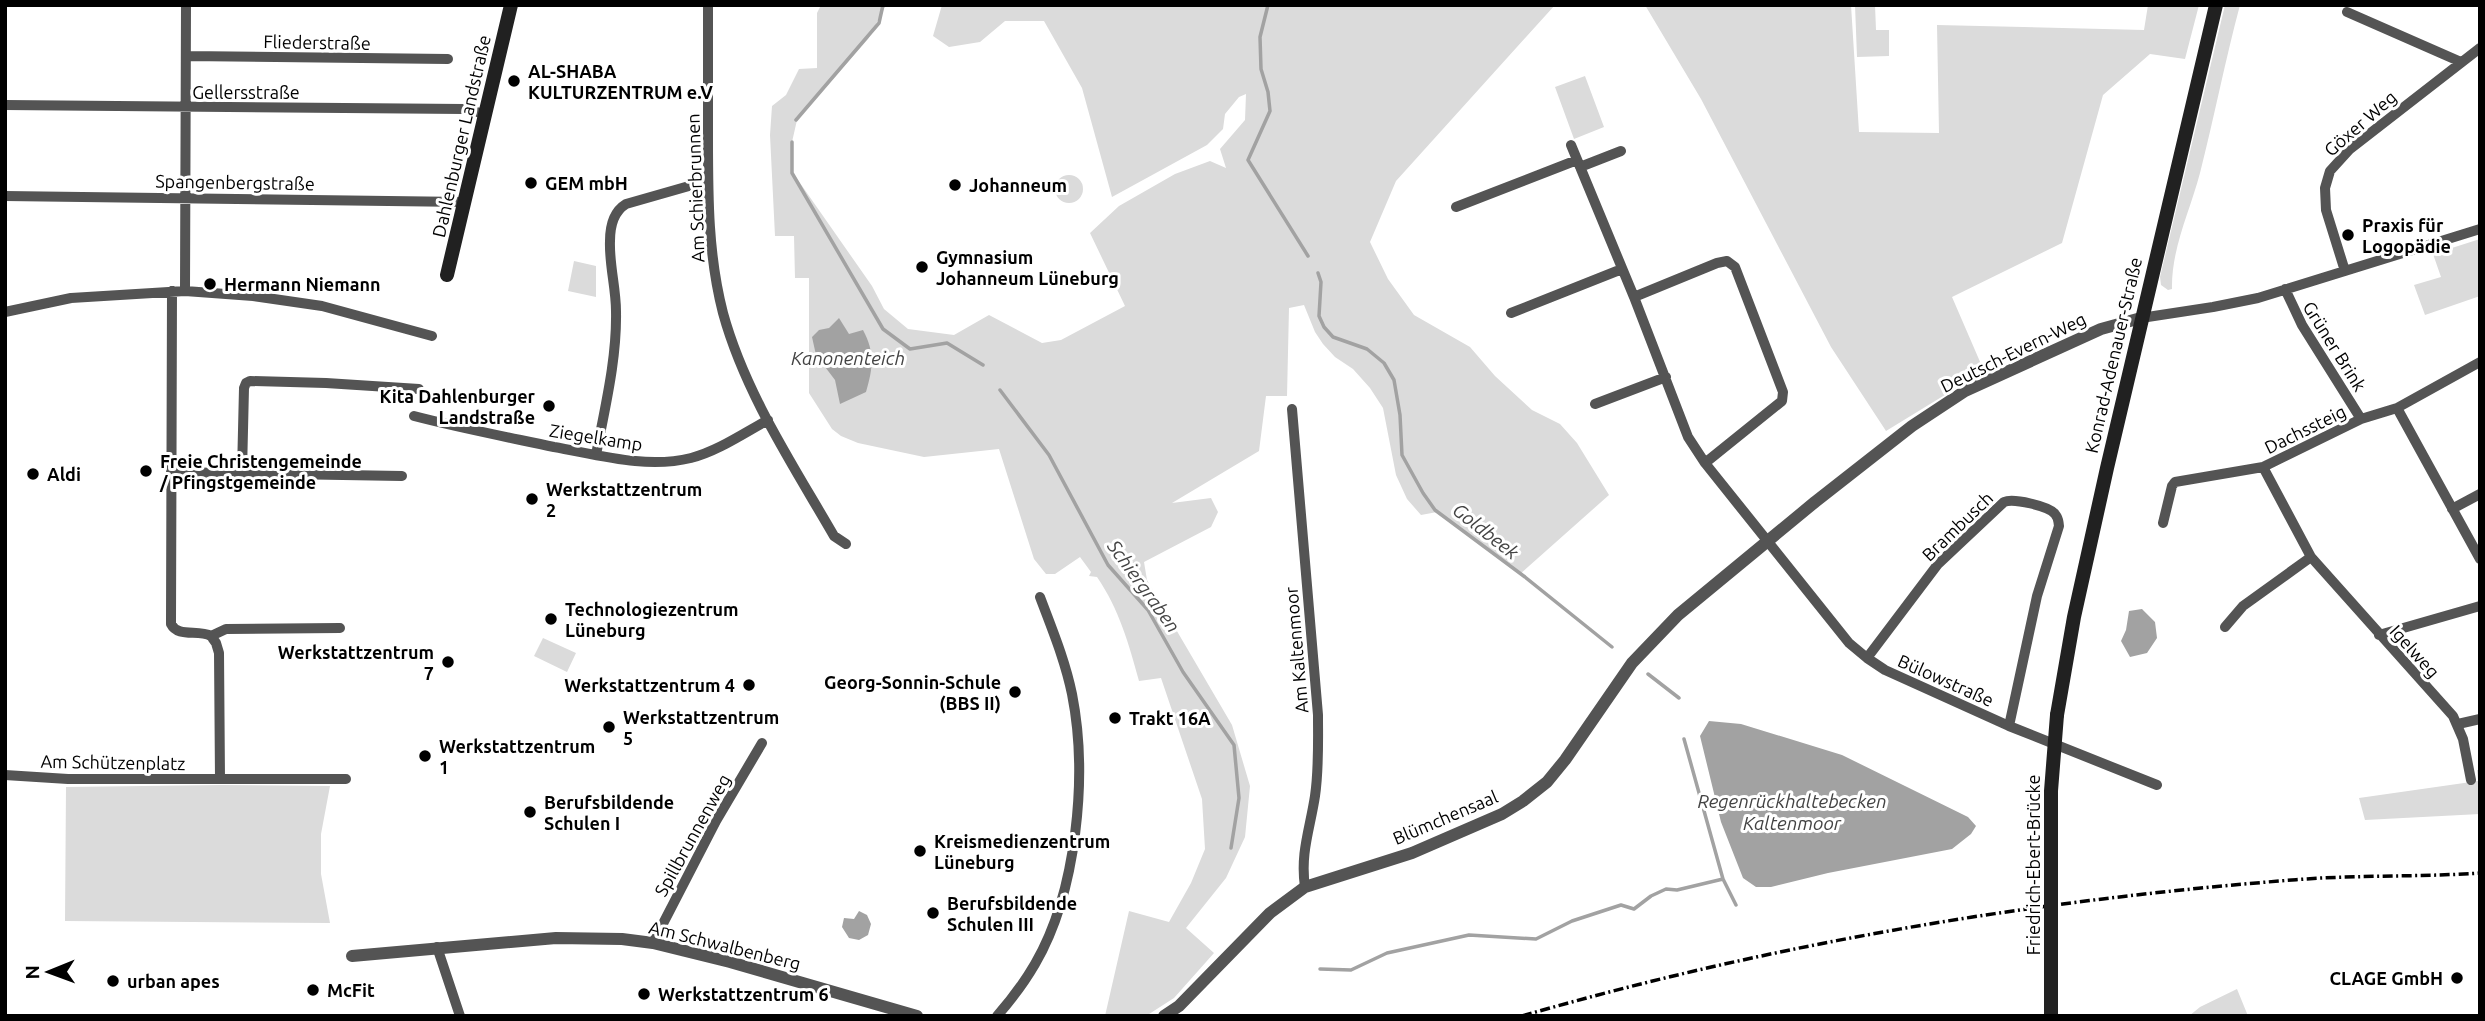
<svg xmlns="http://www.w3.org/2000/svg" width="2485" height="1021" font-family="Ubuntu,sans-serif">
<style>
.green{fill:#dbdbdb}
.water{fill:#a2a2a2}
.lines{fill:none;stroke-linecap:round;stroke-linejoin:round}
.stream{stroke:#a2a2a2;stroke-width:3.5}
.minor{stroke:#545454;stroke-width:10}
.tertiary{stroke:#545454;stroke-width:12}
.secondary{stroke:#212121;stroke-width:14}
.rail{stroke:#000;stroke-width:3.5;stroke-dasharray:10 3.5 2 3.5;stroke-linecap:butt}
.secondary-bridge{stroke:#212121;stroke-width:14}
.poi-dot{fill:#000;stroke:#fff;stroke-width:2.5}
.labels{text-anchor:middle;dominant-baseline:central;stroke-width:6;stroke-linejoin:round;paint-order:stroke}
.street-label{font-size:18px;fill:#000;stroke:#fff}
.poi-label{font-size:18px;font-weight:bold;fill:#000;stroke:#fff;text-anchor:start}
.water-label{font-size:19px;font-style:italic;fill:#434343;stroke:#fff}
</style>
<rect width="100%" height="100%" fill="#fff"/>
<path class="green" d="M821,5h65l-18,34 -71,81 -5,22 1,31 79,113 12,23 24,20 46,6 35,-20 53,28 19,-3 64,-34 -35,-73 29,-27 56,-32 35,-13 16,7 -6,-19 25,-29 1,-26 -7,3 -14,17 -2,15 -16,16 -95,52 -30,-109 -38,-67h-39l-25,21 -31,5 -16,-11 9,-31h613l-159,176 -26,61 18,37 26,36 56,32 25,29 37,34 28,14 17,19 32,52 -89,79 -83,-62 -16,3 -14,-16 -11,-24 -13,-67 -13,-20 -17,-19 -18,-12 -12,-13 -8,-12 -11,-27 -15,3 -2,88h-21l-7,55 -87,52 39,-5 7,14 -7,15 -67,35 3,18 85,145 18,61 -5,51 -19,41 -40,50 28,25 -40,45 -28,18h-41l24,-105 40,11 22,-39 14,-34 -3,-50 -41,-121 -22,3c-10,-37 -20,-72 -42,-104l-8,-1 2,-4 -11,-15 -25,17h-9l-12,-15 -35,-110 -75,8 -66,-14 -17,-7 -9,-7 -23,-36v-115h-14l-1,-42h-19l-5,-101 2,-29 14,-11 13,-26 18,-1v-55z
M1645,5h206l8,127 80,1 -2,-108 207,5 4,-25h51l-14,54 -35,-5 -47,41 -41,148 -110,54 32,74 -98,60 -55,-84 -130,-248z
M1855,5h20l1,25h13v26l-32,1z
M2225,5h15c-15,56 -26,113 -40,168 -10,38 -29,76 -28,116l-4,1 -7,-5 -1,-8z
M1585,76l19,51 -30,12 -19,-52z
M1055 189a14 14 0 1 1 28 0a14 14 0 1 1-28 0Z
M2480,239v57l-55,19 -11,-30 27,-8 -8,-23z
M574,261l22,5v31l-28,-6z
M543,638l33,15 -9,19 -33,-16z
M2477,770h3v44l-115,6 -6,-22 119,-17z
M221,785l109,1 -9,48v40l9,49 -265,-2 1,-134z
M2237,989l11,27h-59l11,-9z"/>
<path class="water" d="M839,318l10,16 14,-4c12,22 10,38 3,62l-26,12 -5,-24 -19,-25 -4,-18 7,-7 10,-2z
M2142,609l13,13 2,16 -10,15 -17,4 -9,-16 5,-11 3,-19z
M1709,721l32,3 101,31 126,62 8,9 -5,8 -19,15 -124,24 -57,14h-15l-13,-9 -22,-56 -21,-86z
M859,911l8,4 4,9 -3,11 -9,5 -10,-2 -7,-11 2,-9 10,1z"/>
<g class="lines">
<path class="stream" d="M1268,5l-8,32 1,32 7,23 2,19 -22,49 60,96
M796,120l83,-97 4,-18
M792,142v31l91,156 27,20 37,-6 36,22
M1318,273l3,9 -2,34 5,11 9,10 34,12 17,14 10,17 6,35 2,40 21,38 12,17 90,67 87,70
M1000,390l49,65 59,110 40,45 35,62 51,73 5,53 -8,50
M1648,674l31,24
M1684,739l39,140 13,26
M1320,969l31,1 36,-17 82,-18 67,4 36,-18 49,-16 13,4 17,-13 15,-7 11,1 46,-11"/>
<path class="minor" d="M708,5c0,45 0,89 0,133 0,59 0,117 15,175 22,80 70,152 111,223l12,8
M2347,12l114,50
M186,56l262,3
M5,105l459,4 21,5
M1571,145l63,152 54,140 17,26 144,180 18,15 18,12 124,56 148,59
M1580,167l41,-16
M5,196l460,6
M1456,207l121,-47
M2345,271l-19,-61 -1,-22 5,-17 20,-22 130,-101
M2285,289l17,36 59,94
M172,291l-1,333c7,14 27,5 40,12
M185,291l1,-286
M1634,297l83,-34 10,-2 8,6 48,125 -1,9 -77,62
M5,312l66,-14 114,-7 68,5 69,10 110,30
M1511,313l111,-44
M2141,318l72,-11 45,-9 222,-69
M1595,404l71,-27
M2397,408l83,151
M1292,409l26,306c0,27 1,54 -3,81 -5,33 -15,57 -10,91
M414,416c46,12 93,21 140,31 45,8 92,22 137,11 27,-7 53,-25 77,-38
M596,455c9,-48 21,-96 20,-144 0,-23 -7,-47 -6,-70 0,-15 3,-29 16,-37l70,-20 12,-1
M2263,467l48,90 142,159 10,23 8,41
M171,472l231,4
M242,472l2,-84 2,-5 4,-2 76,2 93,6
M2452,509l28,-15
M2163,523l9,-37 3,-4 88,-15 98,-48 36,-11 83,-46
M2225,627l18,-21 68,-49
M2379,635l101,-29
M211,636l5,7 3,10 1,126
M211,636l15,-7 114,-1
M1867,658l71,-94 66,-62c9,-4 45,4 51,12 4,5 3,6 4,12l-22,70 -28,130
M2458,724l22,-5
M5,775l63,4h278
M653,943l63,-122 46,-78
M437,947l23,69
M997,1016c14,-16 27,-33 38,-52 42,-72 53,-189 37,-270 -7,-34 -20,-65 -32,-97"/>
<path class="tertiary" d="M352,956l204,-18 66,1 31,4 77,19 187,54
M1164,1016l15,-10 91,-93 35,-26 107,-34 90,-39 21,-13 24,-19 18,-22 67,-97 46,-48 137,-113 97,-76 53,-35 136,-62 40,-11"/>
<path class="secondary" d="M447,275l64,-270
M2057,715l17,-98 33,-149 109,-463"/>
<path class="rail" d="M1522,1016c256,-74 518,-117 783,-137 58,-4 117,-2 175,-6"/>
<path class="secondary-bridge" d="M2051,1016v-225l6,-76"/>
</g>
<g class="poi-dot">
<circle cx="514" cy="81" r="7"/>
<circle cx="531" cy="183" r="7"/>
<circle cx="955" cy="185" r="7"/>
<circle cx="2348" cy="235" r="7"/>
<circle cx="922" cy="267" r="7"/>
<circle cx="210" cy="284" r="7"/>
<circle cx="549" cy="406" r="7"/>
<circle cx="146" cy="471" r="7"/>
<circle cx="33" cy="474" r="7"/>
<circle cx="532" cy="499" r="7"/>
<circle cx="551" cy="619" r="7"/>
<circle cx="448" cy="662" r="7"/>
<circle cx="749" cy="685" r="7"/>
<circle cx="1015" cy="692" r="7"/>
<circle cx="1115" cy="718" r="7"/>
<circle cx="609" cy="727" r="7"/>
<circle cx="425" cy="756" r="7"/>
<circle cx="530" cy="812" r="7"/>
<circle cx="920" cy="851" r="7"/>
<circle cx="933" cy="913" r="7"/>
<circle cx="2457" cy="978" r="7"/>
<circle cx="113" cy="981" r="7"/>
<circle cx="313" cy="990" r="7"/>
<circle cx="644" cy="994" r="7"/>
</g>
<g class="labels">
<g class="street-label">
<text transform="translate(317 42) rotate(1)">Fliederstraße</text>
<text x="246" y="92">Gellersstraße</text>
<text transform="translate(2360 123) rotate(-41)">Göxer Weg</text>
<text transform="translate(461 136) rotate(-77)">Dahlenburger Landstraße</text>
<text transform="translate(235 182) rotate(1)">Spangenbergstraße</text>
<text transform="translate(695 188) rotate(-92)">Am Schierbrunnen</text>
<text transform="translate(2335 346) rotate(58)">Grüner Brink</text>
<text transform="translate(2013 352) rotate(-26)">Deutsch-Evern-Weg</text>
<text transform="translate(2113 355) rotate(-77)">Konrad-Adenauer-Straße</text>
<text transform="translate(2305 429) rotate(-26)">Dachssteig</text>
<text transform="translate(596 437) rotate(9)">Ziegelkamp</text>
<text transform="translate(1957 526) rotate(-44)">Brambusch</text>
<text transform="translate(1296 650) rotate(-95)">Am Kaltenmoor</text>
<text transform="translate(2415 651) rotate(48)">Igelweg</text>
<text transform="translate(1946 680) rotate(24)">Bülowstraße</text>
<text transform="translate(113 762) rotate(1)">Am Schützenplatz</text>
<text transform="translate(1445 817) rotate(-23)">Blümchensaal</text>
<text transform="translate(692 835) rotate(-61)">Spillbrunnenweg</text>
<text transform="translate(2033 865) rotate(-90)">Friedrich-Ebert-Brücke</text>
<text transform="translate(725 945) rotate(14)">Am Schwalbenberg</text>
</g>
<g class="poi-label">
<text x="528" y="71">AL-SHABA<tspan x="528" dy="21">KULTURZENTRUM e.V</tspan></text>
<text x="545" y="183">GEM mbH</text>
<text x="969" y="185">Johanneum</text>
<text x="2362" y="225">Praxis für<tspan x="2362" dy="21">Logopädie</tspan></text>
<text x="936" y="257">Gymnasium<tspan x="936" dy="21">Johanneum Lüneburg</tspan></text>
<text x="224" y="284">Hermann Niemann</text>
<text x="535" y="396" text-anchor="end">Kita Dahlenburger<tspan x="535" dy="21">Landstraße</tspan></text>
<text x="160" y="461">Freie Christengemeinde<tspan x="160" dy="21">/ Pfingstgemeinde</tspan></text>
<text x="47" y="474">Aldi</text>
<text x="546" y="489">Werkstattzentrum<tspan x="546" dy="21">2</tspan></text>
<text x="565" y="609">Technologiezentrum<tspan x="565" dy="21">Lüneburg</tspan></text>
<text x="434" y="652" text-anchor="end">Werkstattzentrum<tspan x="434" dy="21">7</tspan></text>
<text x="1001" y="682" text-anchor="end">Georg-Sonnin-Schule<tspan x="1001" dy="21">(BBS II)</tspan></text>
<text x="735" y="685" text-anchor="end">Werkstattzentrum 4</text>
<text x="623" y="717">Werkstattzentrum<tspan x="623" dy="21">5</tspan></text>
<text x="1129" y="718">Trakt 16A</text>
<text x="439" y="746">Werkstattzentrum<tspan x="439" dy="21">1</tspan></text>
<text x="544" y="802">Berufsbildende<tspan x="544" dy="21">Schulen I</tspan></text>
<text x="934" y="841">Kreismedienzentrum<tspan x="934" dy="21">Lüneburg</tspan></text>
<text x="947" y="903">Berufsbildende<tspan x="947" dy="21">Schulen III</tspan></text>
<text x="2443" y="978" text-anchor="end">CLAGE GmbH</text>
<text x="127" y="981">urban apes</text>
<text x="327" y="990">McFit</text>
<text x="658" y="994">Werkstattzentrum 6</text>
</g>
<g class="water-label">
<text x="848" y="358">Kanonenteich</text>
<text transform="translate(1486 531) rotate(38)">Goldbeek</text>
<text transform="translate(1144 586) rotate(54)">Schiergraben</text>
<text x="1792" y="801">Regenrückhaltebecken<tspan x="1792" dy="22">Kaltenmoor</tspan></text>
</g>
</g>
<rect width="2485" height="1021" fill="none" stroke="#000000" stroke-width="14"/>
<g transform="translate(49 972) rotate(269)" stroke="#ffffff" stroke-width="5" paint-order="stroke">
<path d="M0-5L12 26L0 18L-12 26Z" fill="#000000"/>
<text y="-10" font-size="19" font-weight="bold" text-anchor="middle" fill="#000000">N</text>
</g>
</svg>
